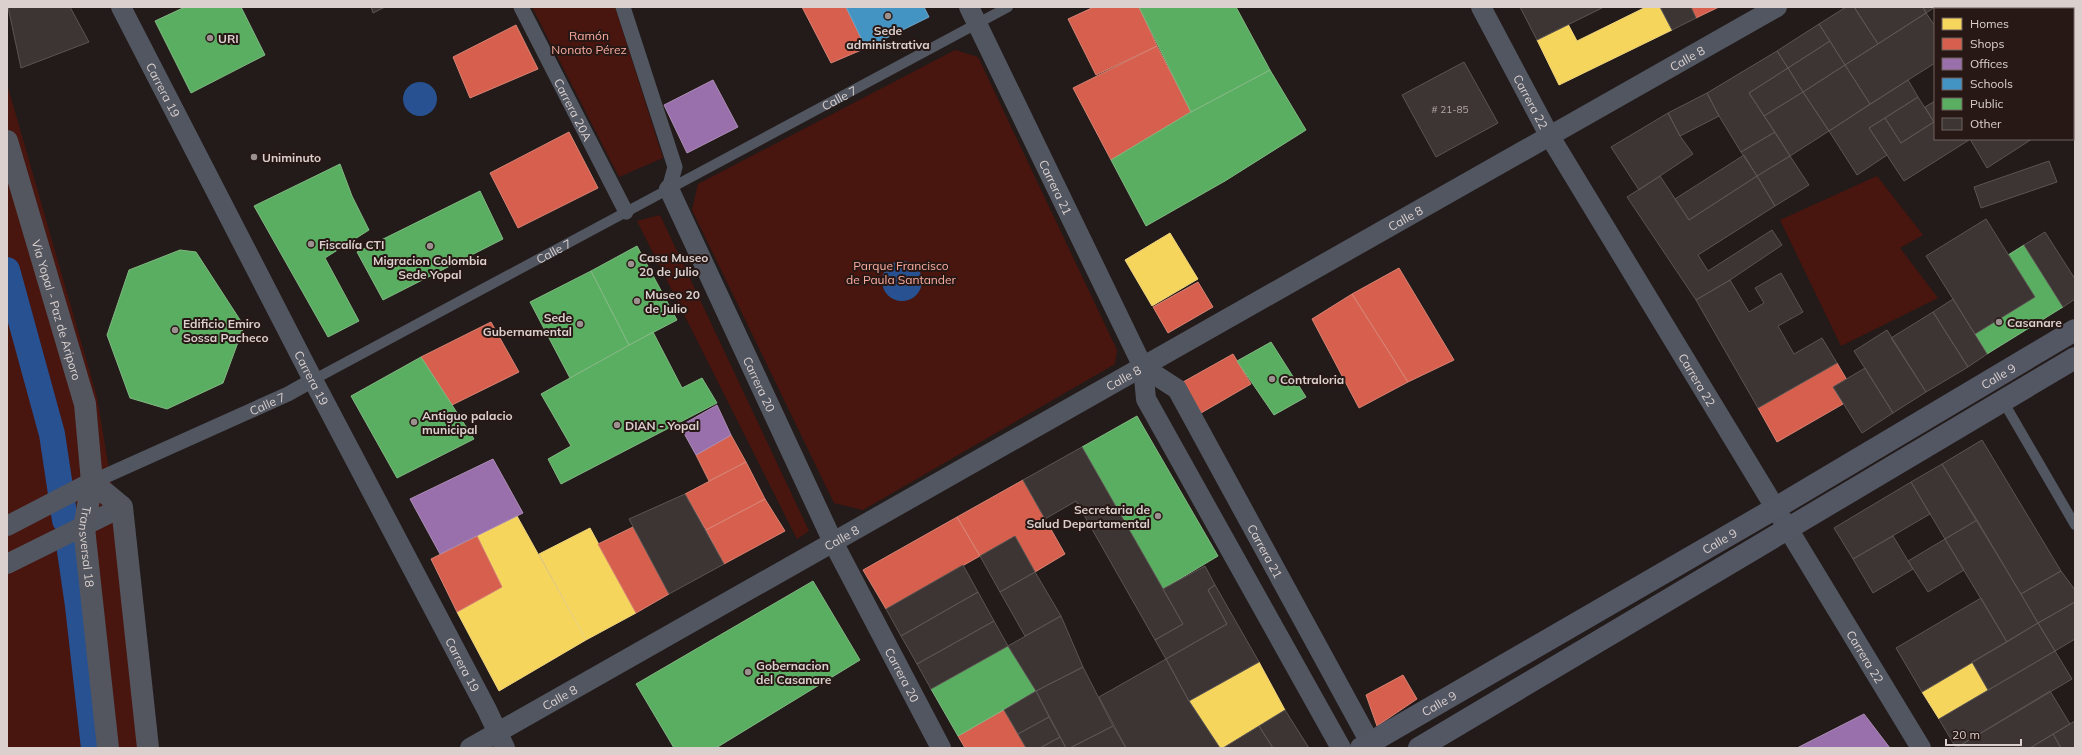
<svg xmlns="http://www.w3.org/2000/svg" width="2082" height="755" font-family="Mulish,sans-serif">
<style>
.green{fill:#49150f}
.water{fill:#285191}
.homes{fill:#f6d55c;stroke:#eed47e}
.shops{fill:#d6604d;stroke:#d88274}
.offices{fill:#9970ab;stroke:#ad8db6}
.schools{fill:#4393c3;stroke:#71a5c6}
.public{fill:#5aae61;stroke:#81b882}
.lines{fill:none;stroke-linecap:round;stroke-linejoin:round}
.canal{stroke:#285191;stroke-width:26}
.building{fill:#3c3533;stroke:#5b5452}
.service{stroke:#515661;stroke-width:10}
.pedestrian{stroke:#515661;stroke-width:15}
.minor{stroke:#515661;stroke-width:20}
.secondary{stroke:#535764;stroke-width:22}
.primary{stroke:#53565f;stroke-width:22}
.poi-dot{fill:#9b918f;stroke:#271815;stroke-width:1.5}
.labels{text-anchor:middle;dominant-baseline:central;stroke-width:4;stroke-linejoin:round;paint-order:stroke}
.number-label{font-size:10px;fill:#b3a9a7}
.poi-label{font-size:12px;font-weight:bold;fill:#dbd0ce;stroke:#271815;text-anchor:start}
.park-label{font-size:12px;fill:#faaca0;stroke:#271815}
.street-label{font-size:12px;fill:#dbd0ce;stroke:#271815}
</style>
<rect width="100%" height="100%" fill="#231b19"/>
<path class="green" d="M532,7h83l48,151 -44,19z
M955,50l23,7 139,293 -2,14 -252,146 -29,-7 -142,-293 6,-26z
M7,84l90,313 20,120 26,231h-136z
M1877,176l46,59 -23,13 38,50 -97,48 -61,-126z
M660,215l149,316 -12,8 -160,-318z"/>
<path class="water" d="M403 99a17 17 0 1 1 34 0a17 17 0 1 1-34 0Z
M882 281a20 20 0 1 1 40 0a20 20 0 1 1-40 0Z"/>
<path class="homes" d="M1646,7h14l12,23 -113,55 -22,-45 31,-16 9,17z
M2075,12v19l-2,-3v-15z
M1170,233l28,46 -46,27 -27,-46z
M517,516l69,124 -87,51 -42,-79 45,-25 -25,-51z
M590,528l46,85 -50,27 -47,-86z
M1259,662l26,48 -62,38h-3l-31,-47z
M1972,662l16,28 -49,29 -17,-27z"/>
<path class="shops" d="M802,7h44l20,41 -35,15z
M1094,7h45l18,39 -61,29 -28,-56z
M1691,7h28l-23,11z
M516,25l22,44 -68,29 -17,-41z
M1157,46l34,66 -80,48 -38,-72z
M569,132l29,56 -80,40 -28,-55z
M1399,268l55,92 -46,22 -56,-88z
M1198,282l15,25 -45,26 -15,-26z
M1352,294l56,88 -49,26 -47,-89z
M491,322l28,50 -67,33 -31,-48z
M1233,354l18,30 -50,29 -18,-31z
M1837,363l10,17 -14,7 10,17 -66,38 -19,-34z
M731,435l15,27 -37,19 -13,-26z
M746,462l19,37 -59,31 -21,-36z
M1023,480l42,74 -30,18 -20,-36 -35,20 -23,-39z
M765,499l20,32 -61,33 -18,-34z
M957,517l23,39 -94,53 -23,-39z
M633,527l36,67 -33,19 -38,-69z
M477,536l25,51 -45,25 -26,-53z
M1403,675l14,24 -40,27 -11,-31z
M1004,710l22,38h-61l-7,-12z"/>
<path class="offices" d="M713,80l25,47 -51,26 -23,-48z
M717,405l14,30 -35,20 -16,-29z
M493,459l30,54 -83,41 -30,-55z
M1864,714l26,34h-93z"/>
<path class="schools" d="M846,7h78l5,10 -63,31z"/>
<path class="public" d="M185,7h56l24,48 -74,38 -36,-72z
M1139,7h97l34,63 -79,42z
M1270,70l36,60 -81,51 -79,45 -35,-66 80,-48z
M340,164l12,32 17,34 -44,28 34,63 -31,16 -74,-131z
M480,191l23,48 -120,61 -26,-48z
M2024,245l39,62 -76,47 -12,-20 60,-37 -27,-42z
M637,246l40,74 -48,25 -38,-74z
M180,250l16,2 48,74 -21,57 -56,26 -37,-11 -23,-63 22,-65z
M591,271l38,74 -59,33 -40,-76z
M653,332l29,56 20,-10 15,25 -156,81 -13,-25 23,-13 -30,-52z
M1271,342l35,55 -32,18 -37,-54z
M421,357l53,82 -77,39 -46,-82z
M1137,416l81,140 -55,33 -81,-142z
M813,581l47,79 -144,88h-42l-38,-64z
M1008,646l28,45 -78,45 -27,-47z"/>
<g class="lines">
<path class="canal" d="M7,270l45,164 13,86
M70,551l8,55 16,142"/>
</g>
<path class="building" d="M8,7h62l19,35 -68,26z
M371,7h14l-12,6z
M1520,7h82v1l-65,32z
M1660,7h31l5,11 -24,12z
M1846,7h8l24,37 -33,21 -26,-41z
M1854,7h69l3,6 -48,31z
M1923,7h12l-9,6z
M2061,7h14v5l-2,1v-4h-11z
M1926,13l9,13v37l-65,41 -25,-39z
M1819,24l11,17 -42,27 -11,-17z
M1830,41l15,24 -42,27 -15,-24z
M1777,51l11,17 -39,25 26,39 -34,20 -22,-36 -12,-23z
M1464,62l34,61 -62,34 -34,-62z
M1845,65l25,39 -41,27 -26,-39z
M1788,68l15,24 -39,24 -15,-23z
M1908,80l10,17 -49,31 18,27 -30,20 -28,-44z
M1803,92l26,39 -39,25 -26,-40z
M1707,93l12,23 -39,20 -12,-23z
M1918,97l16,25 -33,21 -16,-25z
M1935,101v20l-1,1 -9,-15z
M1668,113l12,23 13,18 -54,36 -28,-43z
M1885,118l16,25 34,-22v18l34,1 -65,41 -35,-53z
M1775,132l15,24 -33,20 -16,-24z
M1970,139h62l-45,29z
M1744,155l13,21 -68,44 -14,-21z
M1790,156l19,29 -34,21 -18,-30z
M2049,161l8,21 -76,26 -7,-21z
M1660,176l29,44 68,-44 18,30 -77,49 10,16 64,-41 10,15 -52,35 -34,20 -69,-103z
M1986,219l49,78 -60,37 -49,-78z
M2045,232l30,47v20l-12,8 -39,-62z
M1781,273l22,39 -25,14 16,28 28,-16 15,25 -79,45 -62,-108 34,-20 19,32 15,-9 -9,-15z
M1953,299l34,55 -19,13 -35,-55z
M1933,312l35,55 -42,25 -35,-54z
M1887,330l39,62 -33,21 -39,-62z
M1865,368l28,45 -31,20 -29,-46z
M1982,440l79,131 -40,23 -79,-130z
M1082,447l101,177 -28,16 -79,-139 -31,18 -22,-39z
M1942,464l35,56 -32,19 -34,-57z
M1911,482l19,32 -77,45 -19,-31z
M685,494l39,70 -55,30 -40,-75z
M1977,520l61,103 -31,19 -62,-103z
M1015,536l20,36 -35,20 -20,-36z
M1893,536l20,33 -40,24 -20,-34z
M1945,539l19,31 -36,22 -20,-31z
M963,565l15,27 -77,44 -15,-27z
M1205,566l10,19 -7,5 19,34 -61,35 -11,-19 28,-16 -20,-35z
M2061,571l14,19v12l-37,21 -17,-29z
M1035,572l26,44 -36,20 -25,-44z
M1215,585l44,77 -70,39 -23,-42 61,-35 -19,-34z
M978,592l16,29 -77,43 -16,-28z
M1981,598l26,44 -85,50 -26,-44z
M2075,602v37l-20,12 -17,-28z
M1061,616l22,51 -47,24 -28,-45z
M994,621l14,25 -77,43 -14,-25z
M2038,623l17,28 -67,39 -16,-28z
M2055,651l17,28 -116,69 -17,-29z
M1166,659l23,42 31,47h-94l-27,-51z
M1083,667l30,59 -43,22h-4l-30,-57z
M1036,691l13,26 -31,17 -14,-24z
M2050,691l20,33 -40,24h-74z
M1285,710l24,38h-36l-14,-22z
M1049,717l11,20 -20,11h-14l-8,-14z
M2075,721v27h-14l-8,-14z
M1113,726l13,22h-56z
M1259,726l14,22h-50z
M2053,734l8,14h-31z
M1060,737l6,11h-26z"/>
<g class="lines">
<g class="service">
<path id="s1" d="M313,380l695,-373"/>
<path d="M2003,401l72,124"/>
</g>
<g class="pedestrian">
<path id="s2" d="M521,7l105,205"/>
<path d="M623,7l52,160 -6,22"/>
<path id="s3" d="M92,482l196,-88 25,-14"/>
</g>
<g class="minor">
<path id="s4" d="M121,7l192,373 174,330 18,38"/>
<path id="s5" d="M969,7l174,360 3,32 195,349"/>
<path id="s6" d="M1481,7l68,128 372,613"/>
<path d="M2029,7l1,2"/>
<path d="M2073,85l2,4"/>
<path id="s7" d="M669,189l164,353 108,206"/>
<path id="s8" d="M1143,367l34,22 196,359"/>
<path d="M7,526l85,-44"/>
<path d="M7,564l115,-57"/>
<path id="s9" d="M470,748l1307,-741"/>
</g>
<g class="secondary">
<path id="s10" d="M1361,748l413,-239 301,-179"/>
<path d="M1419,748l656,-390"/>
</g>
<g class="primary">
<path id="s11" d="M7,141l78,263 7,78 -8,46 24,220"/>
<path d="M92,482l30,25 26,241"/>
</g>
</g>
<g class="poi-dot">
<circle cx="888" cy="16" r="4"/>
<circle cx="210" cy="38" r="4"/>
<circle cx="254" cy="157" r="4"/>
<circle cx="311" cy="244" r="4"/>
<circle cx="430" cy="246" r="4"/>
<circle cx="631" cy="264" r="4"/>
<circle cx="637" cy="301" r="4"/>
<circle cx="1999" cy="322" r="4"/>
<circle cx="580" cy="324" r="4"/>
<circle cx="175" cy="330" r="4"/>
<circle cx="1272" cy="379" r="4"/>
<circle cx="414" cy="422" r="4"/>
<circle cx="617" cy="425" r="4"/>
<circle cx="1158" cy="516" r="4"/>
<circle cx="748" cy="672" r="4"/>
</g>
<g class="labels">
<g class="number-label">
<text x="1450" y="109"># 21-85</text>
</g>
<g class="poi-label">
<text x="888" y="30" text-anchor="middle">Sede<tspan x="888" dy="14">administrativa</tspan></text>
<text x="218" y="38">URI</text>
<text x="262" y="157">Uniminuto</text>
<text x="319" y="244">Fiscalía CTI</text>
<text x="639" y="257">Casa Museo<tspan x="639" dy="14">20 de Julio</tspan></text>
<text x="430" y="260" text-anchor="middle">Migracion Colombia<tspan x="430" dy="14">Sede Yopal</tspan></text>
<text x="645" y="294">Museo 20<tspan x="645" dy="14">de Julio</tspan></text>
<text x="572" y="317" text-anchor="end">Sede<tspan x="572" dy="14">Gubernamental</tspan></text>
<text x="2007" y="322">Casanare</text>
<text x="183" y="323">Edificio Emiro<tspan x="183" dy="14">Sossa Pacheco</tspan></text>
<text x="1280" y="379">Contraloria</text>
<text x="422" y="415">Antiguo palacio<tspan x="422" dy="14">municipal</tspan></text>
<text x="625" y="425">DIAN - Yopal</text>
<text x="1150" y="509" text-anchor="end">Secretaria de<tspan x="1150" dy="14">Salud Departamental</tspan></text>
<text x="756" y="665">Gobernacion<tspan x="756" dy="14">del Casanare</tspan></text>
</g>
<g class="park-label">
<text x="589" y="35">Ramón<tspan x="589" dy="14">Nonato Pérez</tspan></text>
<text x="901" y="265">Parque Francisco<tspan x="901" dy="14">de Paula Santander</tspan></text>
</g>
<g class="street-label">
<text stroke="none"><textPath href="#s9" startOffset="1399">Calle 8</textPath></text>
<text stroke="none"><textPath href="#s4" startOffset="93">Carrera 19</textPath></text>
<text stroke="none"><textPath href="#s1" startOffset="597">Calle 7</textPath></text>
<text stroke="none"><textPath href="#s6" startOffset="107">Carrera 22</textPath></text>
<text stroke="none"><textPath href="#s2" startOffset="115">Carrera 20A</textPath></text>
<text stroke="none"><textPath href="#s5" startOffset="200">Carrera 21</textPath></text>
<text stroke="none"><textPath href="#s9" startOffset="1075">Calle 8</textPath></text>
<text stroke="none"><textPath href="#s1" startOffset="273">Calle 7</textPath></text>
<text stroke="none"><textPath href="#s11" startOffset="176">Via Yopal - Paz de Ariporo</textPath></text>
<text stroke="none"><textPath href="#s10" startOffset="738">Calle 9</textPath></text>
<text stroke="none"><textPath href="#s4" startOffset="417">Carrera 19</textPath></text>
<text stroke="none"><textPath href="#s9" startOffset="751">Calle 8</textPath></text>
<text stroke="none"><textPath href="#s6" startOffset="431">Carrera 22</textPath></text>
<text stroke="none"><textPath href="#s7" startOffset="215">Carrera 20</textPath></text>
<text stroke="none"><textPath href="#s3" startOffset="192">Calle 7</textPath></text>
<text stroke="none"><textPath href="#s9" startOffset="427">Calle 8</textPath></text>
<text stroke="none"><textPath href="#s10" startOffset="414">Calle 9</textPath></text>
<text stroke="none"><textPath href="#s11" startOffset="418">Transversal 18</textPath></text>
<text stroke="none"><textPath href="#s8" startOffset="225">Carrera 21</textPath></text>
<text stroke="none"><textPath href="#s6" startOffset="755">Carrera 22</textPath></text>
<text stroke="none"><textPath href="#s4" startOffset="741">Carrera 19</textPath></text>
<text stroke="none"><textPath href="#s7" startOffset="539">Carrera 20</textPath></text>
<text stroke="none"><textPath href="#s9" startOffset="103">Calle 8</textPath></text>
<text stroke="none"><textPath href="#s10" startOffset="90">Calle 9</textPath></text>
</g>
</g>
<rect width="2082" height="755" fill="none" stroke="#dbd0ce" stroke-width="16"/>
<rect x="1934" y="8" width="140" height="132" fill="#271815" stroke="#6f625f"/>
<rect x="1942" y="18" width="20" height="12" fill="#f6d55c" stroke="#6f625f"/>
<text x="1970" y="28" font-size="12" fill="#dbd0ce">Homes</text>
<rect x="1942" y="38" width="20" height="12" fill="#d6604d" stroke="#6f625f"/>
<text x="1970" y="48" font-size="12" fill="#dbd0ce">Shops</text>
<rect x="1942" y="58" width="20" height="12" fill="#9970ab" stroke="#6f625f"/>
<text x="1970" y="68" font-size="12" fill="#dbd0ce">Offices</text>
<rect x="1942" y="78" width="20" height="12" fill="#4393c3" stroke="#6f625f"/>
<text x="1970" y="88" font-size="12" fill="#dbd0ce">Schools</text>
<rect x="1942" y="98" width="20" height="12" fill="#5aae61" stroke="#6f625f"/>
<text x="1970" y="108" font-size="12" fill="#dbd0ce">Public</text>
<rect x="1942" y="118" width="20" height="12" fill="#3c3533" stroke="#6f625f"/>
<text x="1970" y="128" font-size="12" fill="#dbd0ce">Other</text>
<path d="M1946 739v6h75v-6" fill="none" stroke="#dbd0ce" stroke-width="2"/>
<text x="1952" y="739" font-size="12" fill="#dbd0ce" stroke="#271815" stroke-width="3" paint-order="stroke">20 m</text>
</svg>
